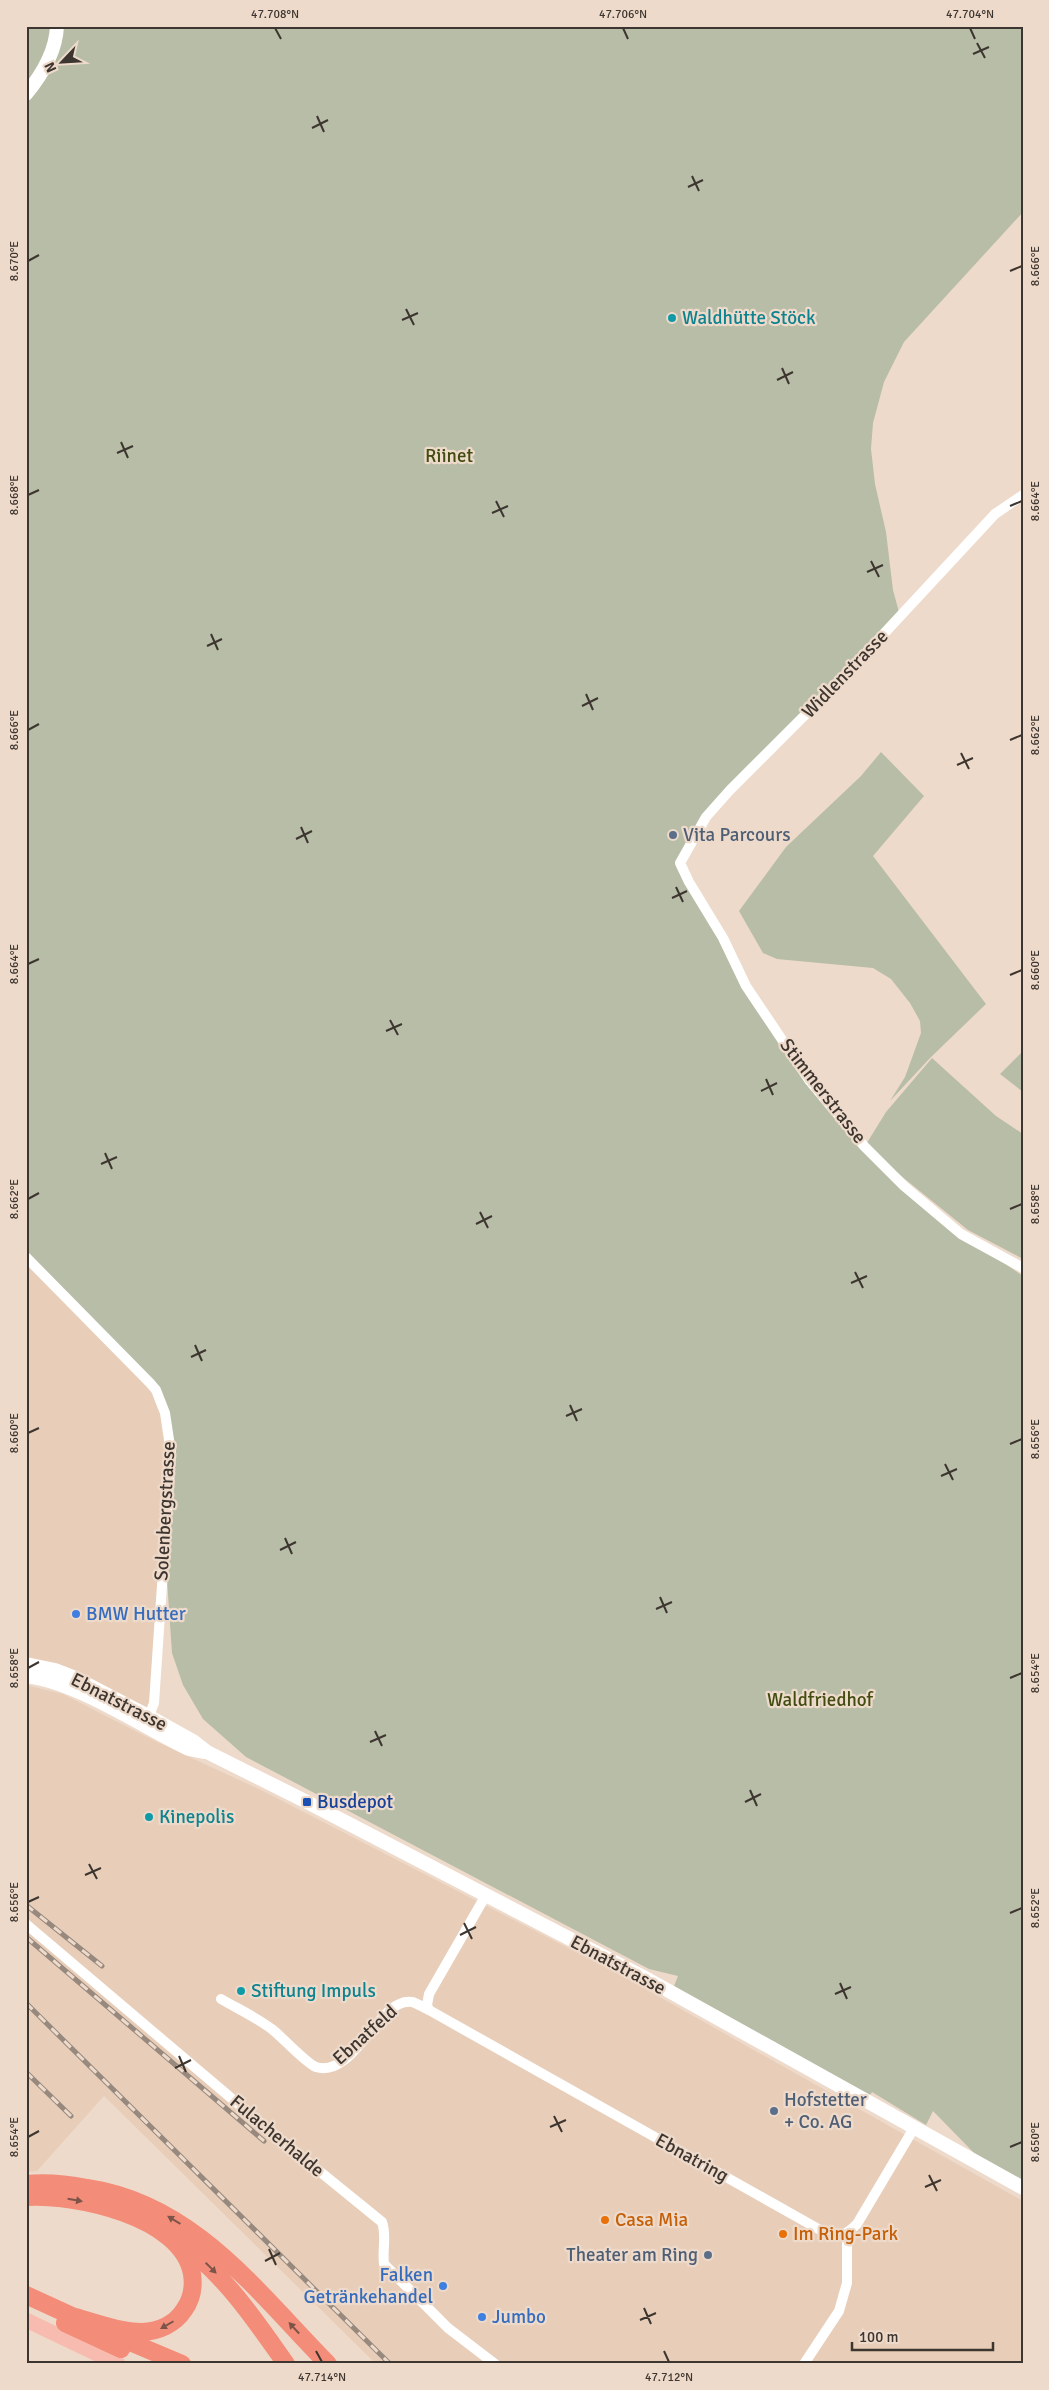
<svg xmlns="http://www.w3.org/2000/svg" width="1049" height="2390" font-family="Signika,sans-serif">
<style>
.built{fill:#e8ceb9}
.green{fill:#b7bda6}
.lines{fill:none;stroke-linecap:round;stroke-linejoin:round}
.street{stroke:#fff;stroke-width:10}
.secondary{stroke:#fff;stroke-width:14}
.primary{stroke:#f8bbaf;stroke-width:15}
.highway{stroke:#f38d79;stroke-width:18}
.rail-casing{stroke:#97897e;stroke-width:5}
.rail{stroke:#eedaca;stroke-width:3;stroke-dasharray:9;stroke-linecap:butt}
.oneway{fill:#7d5449}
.ticks{fill:none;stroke:#3d352f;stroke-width:2}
.culture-dot{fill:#0f9aa8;stroke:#eedaca;stroke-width:2}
.service-dot{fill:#5c6f8a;stroke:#eedaca;stroke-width:2}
.shop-dot{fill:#3f7fe0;stroke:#eedaca;stroke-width:2}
.transit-dot{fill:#1a4fb4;stroke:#eedaca;stroke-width:2}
.food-dot{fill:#e8710a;stroke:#eedaca;stroke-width:2}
.labels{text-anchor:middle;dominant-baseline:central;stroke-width:4.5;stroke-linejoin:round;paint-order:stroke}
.culture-label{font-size:19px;fill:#0d838f;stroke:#eedaca;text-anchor:start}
.park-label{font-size:19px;fill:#414c10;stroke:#eedaca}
.street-label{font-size:19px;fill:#3d352f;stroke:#eedaca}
.service-label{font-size:19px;fill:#4e5e75;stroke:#eedaca;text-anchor:start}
.shop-label{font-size:19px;fill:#366cbe;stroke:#eedaca;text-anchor:start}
.transit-label{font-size:19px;fill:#164399;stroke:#eedaca;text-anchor:start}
.food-label{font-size:19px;fill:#c56008;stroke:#eedaca;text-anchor:start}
.neatline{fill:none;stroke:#3d352f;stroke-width:2}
.ticks-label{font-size:12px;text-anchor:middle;fill:#3d352f}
</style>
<rect width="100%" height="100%" fill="#eedaca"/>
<path class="built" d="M26,1257l124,126 19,44 -19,290 -124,-47z
M26,1685l37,9 92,47 108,50 352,181 408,229v163h-647l-272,-268 -67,75 -11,1z"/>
<path class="green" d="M26,26h997v186l-119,130 -20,40 -11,41 -2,26 4,35 11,48 7,58 7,26 -170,175 -48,66 64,129 63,94 56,66 21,-34 46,-54 64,58 27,18v125l-55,-29 -99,-80 92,84 62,42v905l-48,-27 -42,-43 -7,14 -54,-33 -2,3 -196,-109 4,-10 -29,-7 -403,-212 -43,-38 -20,-34 -11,-32 -8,-117 6,-67 -9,-69 -135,-143z
M881,752l43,44 -51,60 113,148 -55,53 -41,44 15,-24 16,-44 -1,-12 -10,-18 -19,-24 -18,-11 -96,-9 -14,-6 -24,-42 47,-64 75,-71z
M1023,1051v41l-23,-18z"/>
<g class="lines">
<path class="street" d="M1023,495l-28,19 -143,154 -122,122 -24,27 -26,46 9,19 34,56 23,48 63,94 55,66 40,40 57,48 62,34
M26,1257l124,126 6,7 9,23 6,40 -17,250 -7,18
M486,1895l-57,99 -2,11 2,5 393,221c17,6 22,6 35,-7l57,-96
M26,1924l244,207 112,91c5,14 0,27 2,42l64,64 47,36
M221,1999c17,10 37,19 52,31 10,8 34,34 43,37 39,12 63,-71 96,-65 5,1 12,6 17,8
M804,2364l35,-53 8,-28v-49"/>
<path class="secondary" d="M26,94c15,-18 30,-43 31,-68
M26,1664l29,6 18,7 77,40 43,24 14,11 100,50 342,178 374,208
M26,1676c51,6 115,50 163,73l15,3"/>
<path class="primary" d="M26,2320l92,44"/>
<path class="highway" d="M26,2184c20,-2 41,0 61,4 107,16 170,104 241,176
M26,2197c48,-3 156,19 166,77 2,13 0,25 -8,36 -9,14 -25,21 -42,22 -22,0 -45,-9 -67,-15
M181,2243c44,32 74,77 105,121
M26,2295l59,27
M65,2323l56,26
M111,2334l71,30"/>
<g class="rail-casing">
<path id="rail" d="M26,1905l76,61
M26,1937l238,204
M26,2003l364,361
M26,2072l45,44"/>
</g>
<use href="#rail" class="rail"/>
</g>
<defs><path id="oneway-solid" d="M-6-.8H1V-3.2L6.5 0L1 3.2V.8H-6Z" transform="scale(1.25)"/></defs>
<g class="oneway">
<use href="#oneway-solid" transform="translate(75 2200) rotate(10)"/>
<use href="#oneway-solid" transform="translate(174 2220) rotate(-149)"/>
<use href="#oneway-solid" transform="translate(211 2268) rotate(45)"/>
<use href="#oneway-solid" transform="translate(167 2325) rotate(150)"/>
<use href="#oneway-solid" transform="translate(294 2328) rotate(-133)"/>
</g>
<path class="ticks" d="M275,28l6,11M623,28l5,11M970,28l5,11M977,43l8,15M973,54l16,-7M317,116l7,16M312,128l16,-8M692,176l7,15M688,187l15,-7M28,261l11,-6M1010,271l12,-5M406,309l8,16M402,320l16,-7M782,368l7,16M777,380l16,-8M121,442l7,16M117,453l16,-7M28,495l11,-5M496,501l8,16M1010,506l12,-5M492,513l16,-7M871,561l8,16M867,572l16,-7M211,634l7,16M207,646l15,-7M586,694l7,16M582,706l16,-8M28,730l11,-6M1010,740l12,-5M961,753l8,16M957,765l16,-7M301,827l7,16M296,839l16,-8M676,887l7,15M672,898l15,-7M28,964l11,-5M1010,975l12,-5M390,1020l8,15M386,1031l16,-7M766,1079l7,16M761,1091l16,-8M105,1153l7,16M101,1164l16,-7M28,1199l11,-6M1010,1209l12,-5M480,1212l8,16M476,1224l16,-8M855,1272l8,16M851,1283l16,-7M195,1345l7,16M191,1357l15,-7M570,1405l7,16M566,1416l16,-7M28,1433l11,-5M1010,1444l12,-5M945,1464l8,16M941,1476l16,-7M285,1538l7,16M280,1550l16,-8M660,1597l7,16M656,1609l16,-7M28,1668l11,-6M1010,1678l12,-5M375,1731l7,15M370,1742l16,-7M750,1790l7,16M745,1802l16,-8M89,1864l8,15M85,1875l16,-7M28,1902l11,-5M1010,1913l12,-5M464,1923l8,16M460,1935l16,-8M840,1983l7,16M835,1994l16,-7M179,2056l7,16M175,2068l16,-8M554,2116l8,16M550,2127l16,-7M28,2137l11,-6M1010,2147l12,-5M929,2175l8,16M925,2187l16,-7M269,2249l7,16M265,2261l15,-8M644,2308l7,16M640,2320l16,-7M316,2351l6,11M664,2351l5,11"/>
<g class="culture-dot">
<circle cx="672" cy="318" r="5"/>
<circle cx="149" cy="1817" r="5"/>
<circle cx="241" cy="1991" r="5"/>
</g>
<g class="service-dot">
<circle cx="673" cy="835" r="5"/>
<circle cx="774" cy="2111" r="5"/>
<circle cx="708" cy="2255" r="5"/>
</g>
<g class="shop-dot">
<circle cx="76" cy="1614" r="5"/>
<circle cx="443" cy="2286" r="5"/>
<circle cx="482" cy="2317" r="5"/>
</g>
<rect class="transit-dot" x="302" y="1797" width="10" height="10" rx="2.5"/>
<g class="food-dot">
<circle cx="605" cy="2220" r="5"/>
<circle cx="783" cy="2234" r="5"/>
</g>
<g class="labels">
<g class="culture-label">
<text x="682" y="318">Waldhütte Stöck</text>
<text x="159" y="1817">Kinepolis</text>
<text x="251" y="1991">Stiftung Impuls</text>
</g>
<g class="park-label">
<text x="449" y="456">Riinet</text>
<text x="820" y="1700">Waldfriedhof</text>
</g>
<g class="street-label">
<text transform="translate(845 674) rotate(-46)">Widlenstrasse</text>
<text transform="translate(823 1091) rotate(52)">Stimmerstrasse</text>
<text transform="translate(165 1511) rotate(-87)">Solenbergstrasse</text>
<text transform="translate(119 1702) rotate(27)">Ebnatstrasse</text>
<text transform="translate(618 1965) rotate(28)">Ebnatstrasse</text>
<text transform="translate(365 2035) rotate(-42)">Ebnatfeld</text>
<text transform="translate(277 2136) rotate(40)">Fulacherhalde</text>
<text transform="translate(692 2158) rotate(29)">Ebnatring</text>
</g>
<g class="service-label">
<text x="683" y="835">Vita Parcours</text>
<text x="784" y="2100">Hofstetter<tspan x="784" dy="22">+ Co. AG</tspan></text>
<text x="698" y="2255" text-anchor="end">Theater am Ring</text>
</g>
<g class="shop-label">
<text x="86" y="1614">BMW Hutter</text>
<text x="433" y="2275" text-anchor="end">Falken<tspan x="433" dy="22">Getränkehandel</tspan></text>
<text x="492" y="2317">Jumbo</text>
</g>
<g class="transit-label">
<text x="317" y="1802">Busdepot</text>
</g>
<g class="food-label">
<text x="615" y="2220">Casa Mia</text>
<text x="793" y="2234">Im Ring-Park</text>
</g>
</g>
<rect width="1049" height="2390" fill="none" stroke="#eedaca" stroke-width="55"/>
<g transform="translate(62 62) rotate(245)" stroke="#eedaca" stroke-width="4" paint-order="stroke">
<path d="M0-4L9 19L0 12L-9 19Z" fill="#3d352f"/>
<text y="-8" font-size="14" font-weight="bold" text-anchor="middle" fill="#3d352f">N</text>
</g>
<path d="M852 2342v8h141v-8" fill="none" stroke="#3d352f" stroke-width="2.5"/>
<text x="859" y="2342" font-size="15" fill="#3d352f" stroke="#eedaca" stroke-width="4" paint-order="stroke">100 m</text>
<rect x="28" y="28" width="994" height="2334" class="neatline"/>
<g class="ticks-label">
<text x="275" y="18">47.708°N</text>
<text x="623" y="18">47.706°N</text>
<text x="970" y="18">47.704°N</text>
<text transform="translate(14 261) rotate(-90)" y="4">8.670°E</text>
<text transform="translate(1035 266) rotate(-90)" y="4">8.666°E</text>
<text transform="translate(14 495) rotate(-90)" y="4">8.668°E</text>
<text transform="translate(1035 501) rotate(-90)" y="4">8.664°E</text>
<text transform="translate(14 730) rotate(-90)" y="4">8.666°E</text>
<text transform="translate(1035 735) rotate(-90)" y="4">8.662°E</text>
<text transform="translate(14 964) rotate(-90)" y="4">8.664°E</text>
<text transform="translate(1035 970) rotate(-90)" y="4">8.660°E</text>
<text transform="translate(14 1199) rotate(-90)" y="4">8.662°E</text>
<text transform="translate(1035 1204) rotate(-90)" y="4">8.658°E</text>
<text transform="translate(14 1433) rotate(-90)" y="4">8.660°E</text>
<text transform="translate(1035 1439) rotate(-90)" y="4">8.656°E</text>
<text transform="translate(14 1668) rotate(-90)" y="4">8.658°E</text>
<text transform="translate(1035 1673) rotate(-90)" y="4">8.654°E</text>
<text transform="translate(14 1902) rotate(-90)" y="4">8.656°E</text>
<text transform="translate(1035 1908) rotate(-90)" y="4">8.652°E</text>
<text transform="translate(14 2137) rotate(-90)" y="4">8.654°E</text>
<text transform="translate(1035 2142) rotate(-90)" y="4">8.650°E</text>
<text x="322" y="2381">47.714°N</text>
<text x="669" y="2381">47.712°N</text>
</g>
</svg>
